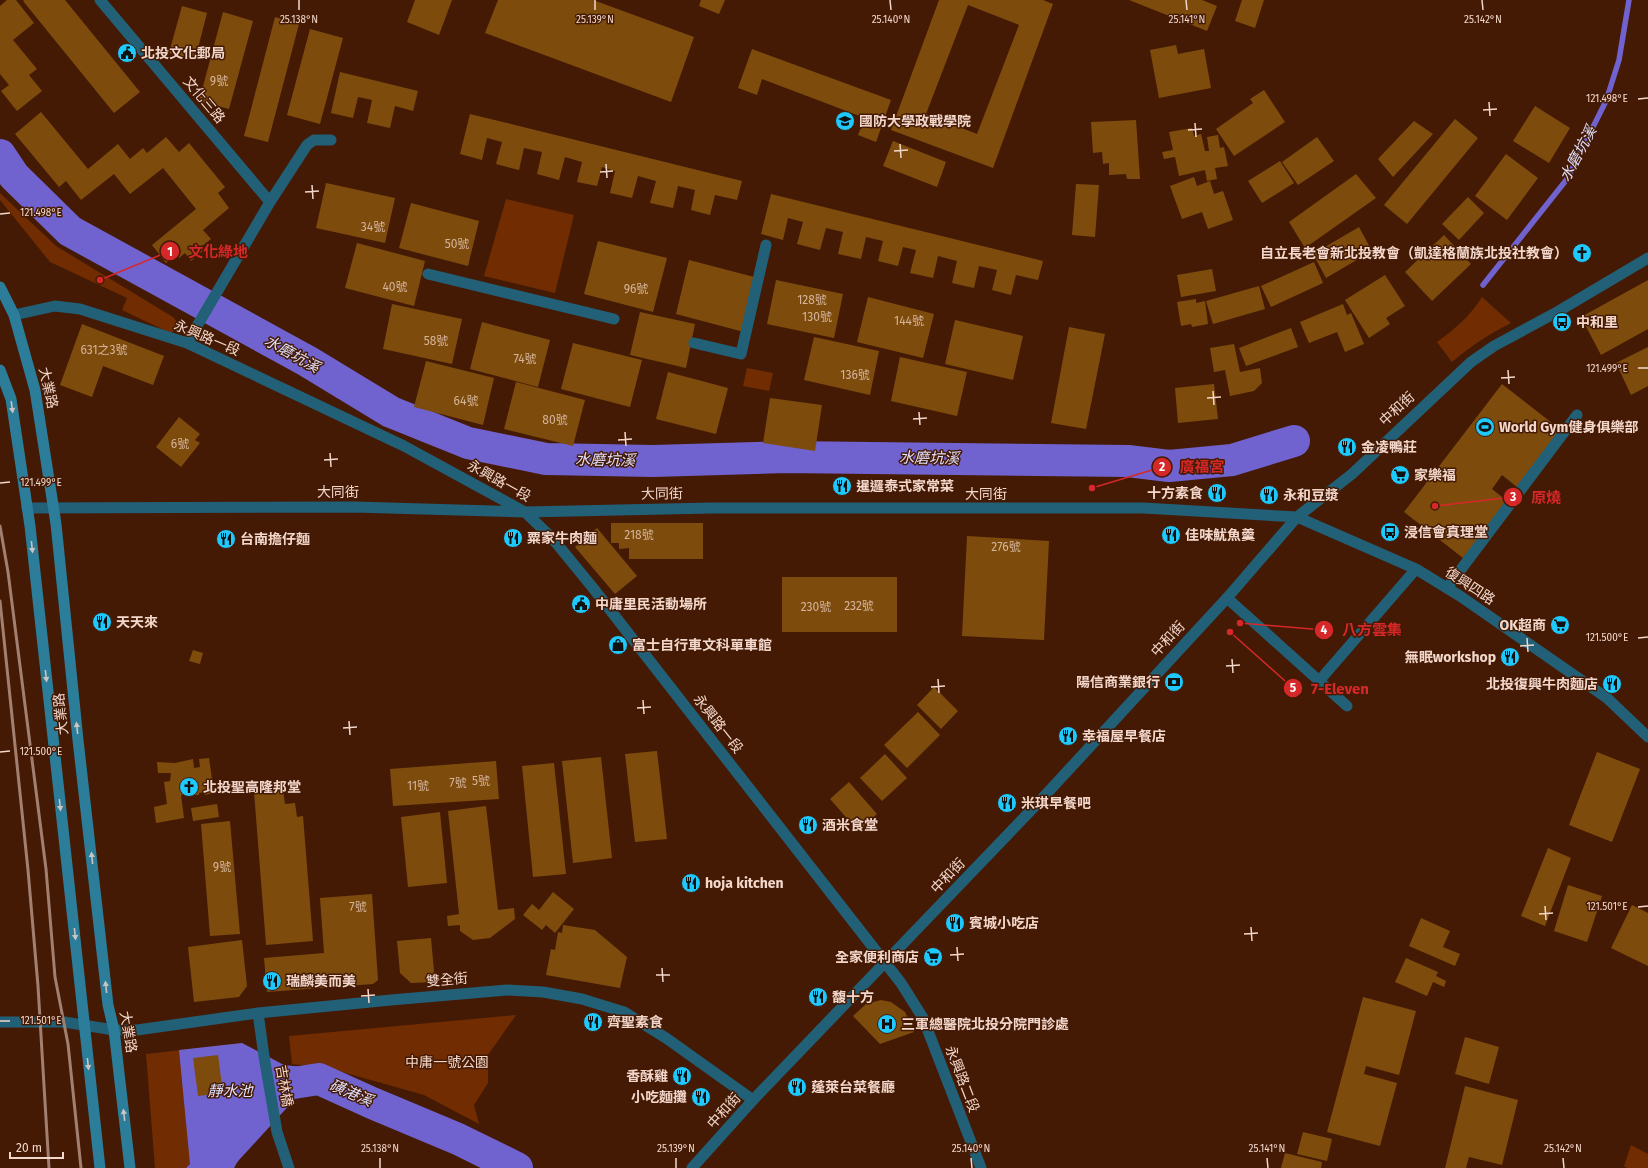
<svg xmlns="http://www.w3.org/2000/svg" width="1648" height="1168" font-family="'Fira Sans','Noto Sans TC',sans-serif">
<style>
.green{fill:#712c01}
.water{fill:#7063d0}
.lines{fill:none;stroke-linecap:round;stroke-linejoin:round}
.stream{stroke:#7063d0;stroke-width:5.5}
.river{stroke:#7063d0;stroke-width:32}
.building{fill:#7d4c0d;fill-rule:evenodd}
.pedestrian{stroke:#216077;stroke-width:11}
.minor{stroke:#216077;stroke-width:11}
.tertiary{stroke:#216077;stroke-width:11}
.secondary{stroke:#2c7d9a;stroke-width:11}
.rail{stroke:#a27f6f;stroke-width:3}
.oneway{fill:#cbc5c1}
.ticks{fill:none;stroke:#f3d7cb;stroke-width:1.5}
.labels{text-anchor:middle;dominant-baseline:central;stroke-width:3;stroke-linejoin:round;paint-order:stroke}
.number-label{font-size:12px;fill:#d6b49c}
.poi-label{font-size:14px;font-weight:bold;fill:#f3d7cb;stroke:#441a05;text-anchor:start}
.street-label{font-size:14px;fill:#f3d7cb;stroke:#441a05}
.park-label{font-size:14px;fill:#f4d6c8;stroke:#441a05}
.water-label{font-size:15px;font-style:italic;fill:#e1e1fd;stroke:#441a05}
.ticks-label{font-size:10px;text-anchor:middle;fill:#f3d7cb;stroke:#441a05;stroke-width:3;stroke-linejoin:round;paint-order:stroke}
.leader{fill:none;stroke:#d62828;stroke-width:1.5}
.callout-dot{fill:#d62828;stroke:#441a05;stroke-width:1.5}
.mark-label{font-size:12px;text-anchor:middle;font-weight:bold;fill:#fff}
.callout-label{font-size:15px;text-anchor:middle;font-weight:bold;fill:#d62828;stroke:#441a05;stroke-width:3;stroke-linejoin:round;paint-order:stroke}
</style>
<rect width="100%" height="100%" fill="#441a05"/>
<path class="green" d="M0,193l56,53 117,71c6,6 5,11 -2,16l-5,-2 -44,-21 5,-12 -77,-36 -50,-62z
M506,199l68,16 -19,78 -71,-17z
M1482,297l29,26c-22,11 -40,23 -59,39l-15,-20c18,-13 33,-26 45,-45z
M747,368l26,5 -4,18 -26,-5z
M516,1015l-28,40v28l-14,22 5,19 -55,-29 -96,-27 -36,-4 -3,-28z
M242,1043l-52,121 -4,4h-31l-9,-114z
M1631,1145l17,9v14h-21l-3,-2z"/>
<path class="water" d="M242,1043l42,22 19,2 2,24 -16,3 -37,42 -18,32h-48l4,-4 -11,-114z"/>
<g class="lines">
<path class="stream" d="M1483,285l84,-106 39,-78 13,-41 10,-60"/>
<path class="river" d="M0,155l14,21 56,55 237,130 84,51 77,31 78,16 107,2 134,-4 341,4 41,5 63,-6 62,-19
M210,1168l77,-84 32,-5 53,24 86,36 59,29"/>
</g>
<path class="building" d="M7,0h9l18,23 -21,17 24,29 -8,6 13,16 -25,20 -16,-20 8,-6 -9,-11v-68z
M24,0h41l75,92 -26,21 -91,-112z
M415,0h37l-13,35 -32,-13z
M498,0h95l101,37 -23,65 -186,-69z
M701,0h24l-6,14 -20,-8z
M939,0h104l10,4 -60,164 -102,-38zM968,5l51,20 -42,109 -51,-20z
M1129,0h73l15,6 -10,25z
M1242,0h22l-9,28 -20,-7z
M182,6l25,7 -12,47 -26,-7z
M223,12l30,9 -24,88 -30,-8z
M275,17l24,7 -31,118 -24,-6z
M310,29l33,9 -23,86 -33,-9z
M1176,45l2,9 26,-5 7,39 -52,10 -9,-48z
M752,49l139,51 -15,42 -18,-7 7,-17 -103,-39 -5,16 -19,-7z
M340,72l78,19 -5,20 -18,-5 -5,22 -23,-5 5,-23 -14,-3 -5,21 -22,-5z
M1264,90l21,32 -51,34 -18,-27 37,-26 -3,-4z
M1535,106l35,22 -21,35 -36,-22z
M41,112l47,57 30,-25 12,15 13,-11 4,5 19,-16 13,15 10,-9 36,44 -7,6 11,15 -26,22 8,9 -9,7 3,3 -14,12 -6,-8 -6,5 -2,-4 -11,9 -14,-18 44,-36 -33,-41 -33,26 -16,-20 -33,26 -15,-19 -7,6 -44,-53z
M470,114l272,67 -5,19 -22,-5 -5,20 -19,-5 4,-20 -17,-4 -5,22 -23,-5 6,-22 -18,-5 -6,22 -22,-5 5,-22 -13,-4 -5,19 -20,-4 5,-20 -17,-5 -6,23 -22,-6 5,-22 -18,-4 -5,22 -23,-6 6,-22 -15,-4 -5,22 -22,-6z
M1455,119l23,19 -71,86 -23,-19z
M1136,120l4,59h-13l-1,-5 -17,1v-12l-6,1 -1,-12 -9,1 -2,-31z
M1414,121l19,13 -40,43 -15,-18z
M1192,128l2,8 7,-2 4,17h4l-2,-14 11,-2 2,13 4,-1 4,19 -13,2 2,11 -10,2 -2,-11 -26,6 -4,-19 -11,2 -2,-7 11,-2 -4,-18z
M1317,137l17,24 -36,24 -16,-23z
M893,141l53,21 -9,25 -54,-21z
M1506,154l32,24 -31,42 -32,-24z
M1280,161l14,22 -32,20 -14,-22z
M1356,174l20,24 -71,50 -16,-26z
M1194,177l3,9 13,-5 4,13 9,-3 10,29 -25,9 -6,-17 -20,7 -12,-33z
M326,183l69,15 -10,45 -69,-15z
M1076,184l23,1 -4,52 -23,-2z
M771,194l272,67 -5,19 -22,-5 -5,20 -19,-5 5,-20 -18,-4 -5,22 -22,-5 5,-22 -19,-5 -5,22 -23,-5 6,-23 -13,-3 -5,19 -20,-5 5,-20 -17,-4 -5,22 -23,-5 5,-22 -17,-4 -6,22 -23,-6 6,-22 -15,-4 -5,22 -22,-6z
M1468,197l16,16 -25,27 -17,-16z
M411,203l68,18 -11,45 -69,-18z
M1359,227l13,24 -46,27 -13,-24z
M1444,235l27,29 -39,37 -27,-29z
M598,241l69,17 -14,54 -69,-18z
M357,243l68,18 -11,45 -69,-18z
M689,260l69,18 -14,54 -68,-18z
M1314,262l9,21 -52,24 -10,-21z
M1212,269l4,22 -35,6 -4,-22z
M1385,275l20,31 -19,12 4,6 -21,14 -24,-38z
M776,280l67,14 -9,44 -67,-14z
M1648,280v49l-47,26 -20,-38z
M1259,286l6,23 -52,15 -7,-23z
M868,297l66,17 -11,44 -66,-16z
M1196,299v4l9,-2 3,23 -16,3 -1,-3 -10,2 -4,-24z
M392,304l70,15 -10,45 -69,-15z
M1343,304l4,11 4,-2 13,31 -19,8 -8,-20 -28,11 -9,-21z
M640,312l55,12 -9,44 -56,-13z
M955,320l68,16 -10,44 -68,-16z
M482,322l68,18 -12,47 -68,-18z
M82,324l82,32 -11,29 -50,-19 -11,31 -32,-12z
M1069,327l36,7 -19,95 -35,-6z
M1291,328l7,19 -52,19 -7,-18z
M814,337l65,14 -9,44 -66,-15z
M573,343l69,17 -12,47 -69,-18z
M1234,344l6,28 20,-4 2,15 -8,8 -24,5 -5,-26 -11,2 -4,-24z
M1648,347v39l-17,9 -15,-32z
M900,357l67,15 -10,44 -66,-15z
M426,361l68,17 -11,47 -69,-18z
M668,372l60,16 -12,46 -60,-15z
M516,382l69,18 -12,46 -69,-17z
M1214,384l4,35 -40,4 -3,-35z
M1502,384l59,46 -44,57 -15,-12 -10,14 15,12 -44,57 -59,-46z
M770,398l52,7 -7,46 -52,-8z
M179,417l21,17 -5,6 5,3 -19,24 -25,-20z
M611,523h92v36h-74v-11l-10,1v-6h-8z
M597,528l40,48 -22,18 -40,-47z
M967,536l82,5 -5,99 -82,-4z
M782,577h115v55h-115z
M193,650l10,3 -3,11 -11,-3z
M934,687l24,24 -17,18 -24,-24z
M918,712l22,23 -33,33 -23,-23z
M657,751l10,88 -32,3 -10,-88z
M1597,752l43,17 -28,73 -43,-17z
M885,754l22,24 -25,23 -22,-23z
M601,757l11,101 -39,5 -11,-102z
M209,758l5,35 -9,2 -1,-3 -5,1v2h-18l3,23 -28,5 -2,-16 13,-3 -3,-22 6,-1 1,-8h-13l-1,-11 18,1 18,-4 1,9 6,-1 -1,-8z
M496,761l3,38 -106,7 -3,-37z
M554,763l12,111 -33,3 -11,-111z
M849,782l28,32 -19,17 -28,-32z
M283,790l2,14 10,-1 2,14 6,-1 10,125 -47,4 -12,-153z
M217,804l2,13 -26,4 -2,-13z
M486,806l12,104 16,-2 1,11 -25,19 -17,2 -13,-9v-6l-12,1 -1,-10 12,-2 -11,-103z
M440,812l7,71 -39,4 -7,-70z
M230,821l10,113 -30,2 -9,-112z
M1548,848l23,10 -26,68 -24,-10z
M1568,885l34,11 -15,46 -33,-11z
M553,892l21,17 -19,24 -9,-8 -4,5 -19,-15 9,-11 7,6z
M372,894l6,86 -5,4 -106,8 -3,-34 60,-5 -4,-55z
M1632,905l16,8v53l-37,-18z
M1421,918l29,13 -7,16 17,7 -5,12 -46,-20z
M563,925l32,5 32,27 -7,31 -74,-13 5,-26 4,1 3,-18 4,1z
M431,938l4,44 -24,1 -11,-10 -3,-32z
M242,940l5,46 -8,11 -45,5 -6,-55z
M1406,958l32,14 -2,4 10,5 -2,6 -11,-5 -6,14 -32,-14z
M1363,997l53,14 -17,64 -33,-9 -2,8 33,9 -17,63 -53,-14z
M881,1000l10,2 14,10 9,20 -34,12 -27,-28 13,-12z
M1465,1037l34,10 -10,37 -34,-10z
M218,1055l5,38 -25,3 -5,-38z
M1465,1086l53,14 -16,65 -33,-8 -3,11h-21z
M1303,1132l29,7 -5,22 -30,-7z
M1285,1153l37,9 -1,6h-40z"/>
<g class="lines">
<path class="pedestrian" d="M1447,588l130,-173"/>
<path class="minor" d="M100,0l170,202
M428,274l186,45
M14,315l41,-9 25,3 107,34 217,103 121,66 28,27 40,49 308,395 22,35 58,150
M187,343l83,-141 37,-57 7,-5h17
M694,343l47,11 25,-109
M27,508l327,-1 171,5 187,-4h432l153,9 119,52 44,27 147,102 41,39
M1227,598l120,108
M1319,681l97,-112
M258,1013l6,43 13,76 12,36
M0,1022h64l50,8h23l121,-17 133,-13 116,-10 36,2 39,7 42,13 42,26 87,62"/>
<path class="tertiary" d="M692,1168l61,-68 285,-297 189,-205 70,-81 55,-43 119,-112 23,-16 63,-34 91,-54"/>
<path class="secondary" d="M0,287l14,28 21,75 21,134 22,216 30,265 6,25 16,138
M0,370l11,29 19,127 70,642"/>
<path class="rail" d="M0,526l8,46 38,297 9,108 13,67 13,124
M0,601l28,269 10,116 11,182"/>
</g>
<defs><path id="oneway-solid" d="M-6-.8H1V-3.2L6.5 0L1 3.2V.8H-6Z"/></defs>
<g class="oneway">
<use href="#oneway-solid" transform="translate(12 407) rotate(82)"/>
<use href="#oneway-solid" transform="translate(32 547) rotate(84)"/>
<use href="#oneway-solid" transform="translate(46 676) rotate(84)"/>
<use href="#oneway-solid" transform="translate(77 728) rotate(-96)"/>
<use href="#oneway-solid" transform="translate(60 805) rotate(84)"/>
<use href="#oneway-solid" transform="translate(92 858) rotate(-96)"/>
<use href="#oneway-solid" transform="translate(75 934) rotate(84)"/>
<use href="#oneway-solid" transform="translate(106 987) rotate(-96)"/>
<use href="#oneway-solid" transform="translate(88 1064) rotate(84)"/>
<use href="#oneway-solid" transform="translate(124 1115) rotate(-97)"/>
</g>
<path class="ticks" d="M299,0v10M595,0v10M890,0l1,10M1186,0l1,10M1482,0l1,10M1638,99l10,-1M1489,102l1,14M1483,110l14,-1M1195,123l1,14M1188,130l14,-1M900,144l1,14M894,151l14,-1M606,164l1,14M600,172l13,-1M312,185l1,14M305,192l14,-1M0,214l10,-1M1638,368h10M1508,370l1,14M1501,378l14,-1M1213,391l1,14M1207,398l14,-1M919,412l1,13M913,419l14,-1M625,432l1,14M618,440l14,-1M330,453l1,14M324,460l14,-1M0,483l10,-1M1527,638l1,14M1638,638l10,-1M1520,646l14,-1M1232,659l1,14M1226,666l14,-1M938,679l1,14M931,687l14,-1M643,700l1,14M637,708l14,-1M349,721l1,14M343,728l14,-1M0,752l10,-1M1545,906l1,14M1638,907l10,-1M1539,914l14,-1M1251,927l1,14M1244,934l14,-1M957,947l1,14M950,955l14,-1M662,968l1,14M656,975h14M368,989l1,14M361,996l14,-1M0,1021h10M380,1158v10M676,1158v10M971,1158l1,10M1267,1158l1,10M1563,1158l1,10"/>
<defs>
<g id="civic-disc" transform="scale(1)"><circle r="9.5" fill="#1dc9fd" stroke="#441a05"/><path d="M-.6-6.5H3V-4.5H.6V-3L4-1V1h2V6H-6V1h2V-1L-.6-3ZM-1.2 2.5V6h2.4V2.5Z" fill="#111"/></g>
<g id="university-disc" transform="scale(1)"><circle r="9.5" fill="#1dc9fd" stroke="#441a05"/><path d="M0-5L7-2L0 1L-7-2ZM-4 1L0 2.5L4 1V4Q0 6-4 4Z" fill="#111"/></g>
<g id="church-disc" transform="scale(1)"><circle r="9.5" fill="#1dc9fd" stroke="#441a05"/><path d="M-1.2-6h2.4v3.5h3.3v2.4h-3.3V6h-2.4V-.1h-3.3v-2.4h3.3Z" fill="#111"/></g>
<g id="bus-disc" transform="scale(1)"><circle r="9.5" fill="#1dc9fd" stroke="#441a05"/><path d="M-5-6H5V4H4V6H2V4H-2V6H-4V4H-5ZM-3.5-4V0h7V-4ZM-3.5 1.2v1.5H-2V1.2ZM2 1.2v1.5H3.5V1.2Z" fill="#111"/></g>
<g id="stadium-disc" transform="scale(1)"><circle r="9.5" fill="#1dc9fd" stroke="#441a05"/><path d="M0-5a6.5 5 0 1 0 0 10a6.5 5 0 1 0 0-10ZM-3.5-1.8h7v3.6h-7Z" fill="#111"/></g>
<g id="restaurant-disc" transform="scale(1)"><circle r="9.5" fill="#1dc9fd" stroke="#441a05"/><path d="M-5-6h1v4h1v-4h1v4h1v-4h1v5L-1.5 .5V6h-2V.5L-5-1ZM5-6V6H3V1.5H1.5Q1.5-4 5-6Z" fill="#111"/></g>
<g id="supermarket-disc" transform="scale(1)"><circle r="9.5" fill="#1dc9fd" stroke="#441a05"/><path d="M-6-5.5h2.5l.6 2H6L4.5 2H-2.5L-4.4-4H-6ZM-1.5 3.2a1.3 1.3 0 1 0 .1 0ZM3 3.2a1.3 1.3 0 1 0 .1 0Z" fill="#111"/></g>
<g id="shop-disc" transform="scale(1)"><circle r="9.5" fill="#1dc9fd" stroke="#441a05"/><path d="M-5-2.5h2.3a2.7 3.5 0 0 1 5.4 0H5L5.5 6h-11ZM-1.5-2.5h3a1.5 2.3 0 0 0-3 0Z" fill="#111"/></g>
<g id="bank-disc" transform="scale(1)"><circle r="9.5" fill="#1dc9fd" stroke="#441a05"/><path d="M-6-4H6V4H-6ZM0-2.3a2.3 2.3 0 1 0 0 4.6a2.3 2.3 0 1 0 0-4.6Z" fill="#111"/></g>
<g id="hospital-disc" transform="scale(1)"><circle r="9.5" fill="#1dc9fd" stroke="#441a05"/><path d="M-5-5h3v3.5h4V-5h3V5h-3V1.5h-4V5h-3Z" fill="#111"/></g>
</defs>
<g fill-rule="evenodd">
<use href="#civic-disc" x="127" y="53"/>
<use href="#university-disc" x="845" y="121"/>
<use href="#church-disc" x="1582" y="253"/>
<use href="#bus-disc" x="1562" y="322"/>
<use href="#stadium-disc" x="1485" y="427"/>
<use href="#restaurant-disc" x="1347" y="447"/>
<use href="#supermarket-disc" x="1400" y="475"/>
<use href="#restaurant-disc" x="842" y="486"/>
<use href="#restaurant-disc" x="1217" y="493"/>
<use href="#restaurant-disc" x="1269" y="495"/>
<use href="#bus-disc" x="1390" y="532"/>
<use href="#restaurant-disc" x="1171" y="535"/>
<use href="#restaurant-disc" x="513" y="538"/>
<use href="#restaurant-disc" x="226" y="539"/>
<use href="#civic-disc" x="581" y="604"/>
<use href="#restaurant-disc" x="102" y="622"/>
<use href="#supermarket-disc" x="1560" y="625"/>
<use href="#shop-disc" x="618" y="645"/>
<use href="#restaurant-disc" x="1510" y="657"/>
<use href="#bank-disc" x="1174" y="682"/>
<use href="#restaurant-disc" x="1612" y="684"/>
<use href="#restaurant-disc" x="1068" y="736"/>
<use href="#church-disc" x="189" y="787"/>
<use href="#restaurant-disc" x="1007" y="803"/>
<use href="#restaurant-disc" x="808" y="825"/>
<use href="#restaurant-disc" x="691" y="883"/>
<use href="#restaurant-disc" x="955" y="923"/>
<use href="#supermarket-disc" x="933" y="957"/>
<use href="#restaurant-disc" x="272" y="981"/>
<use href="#restaurant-disc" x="818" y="997"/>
<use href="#restaurant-disc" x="593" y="1022"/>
<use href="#hospital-disc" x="887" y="1024"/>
<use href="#restaurant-disc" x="682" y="1076"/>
<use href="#restaurant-disc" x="797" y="1087"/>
<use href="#restaurant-disc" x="701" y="1097"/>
</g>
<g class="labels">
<g class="number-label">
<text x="219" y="81">9號</text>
<text x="373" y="227">34號</text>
<text x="457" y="244">50號</text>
<text x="395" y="287">40號</text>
<text x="636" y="289">96號</text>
<text x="812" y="300">128號</text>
<text x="817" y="317">130號</text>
<text x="909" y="321">144號</text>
<text x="436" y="341">58號</text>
<text x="104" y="350">631之3號</text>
<text x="525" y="359">74號</text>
<text x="855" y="375">136號</text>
<text x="466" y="401">64號</text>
<text x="555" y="420">80號</text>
<text x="180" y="444">6號</text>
<text x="639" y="535">218號</text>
<text x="1006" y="547">276號</text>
<text x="859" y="606">232號</text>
<text x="816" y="607">230號</text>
<text x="481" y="781">5號</text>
<text x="458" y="783">7號</text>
<text x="418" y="786">11號</text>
<text x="222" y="867">9號</text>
<text x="358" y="907">7號</text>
</g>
<g class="poi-label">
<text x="141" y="53">北投文化郵局</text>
<text x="859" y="121">國防大學政戰學院</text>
<text x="1568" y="253" text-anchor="end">自立長老會新北投教會（凱達格蘭族北投社教會）</text>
<text x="1576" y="322">中和里</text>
<text x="1499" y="427">World Gym健身俱樂部</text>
<text x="1361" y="447">金凌鴨莊</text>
<text x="1414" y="475">家樂福</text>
<text x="856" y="486">暹邏泰式家常菜</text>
<text x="1203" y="493" text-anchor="end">十方素食</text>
<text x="1283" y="495">永和豆漿</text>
<text x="1404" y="532">浸信會真理堂</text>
<text x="1185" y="535">佳味魷魚羹</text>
<text x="527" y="538">粟家牛肉麵</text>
<text x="240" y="539">台南擔仔麵</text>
<text x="595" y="604">中庸里民活動場所</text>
<text x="116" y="622">天天來</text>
<text x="1546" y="625" text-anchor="end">OK超商</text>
<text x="632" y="645">富士自行車文科單車館</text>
<text x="1496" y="657" text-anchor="end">無眠workshop</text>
<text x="1160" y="682" text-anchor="end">陽信商業銀行</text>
<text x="1598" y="684" text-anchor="end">北投復興牛肉麵店</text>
<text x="1082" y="736">幸福屋早餐店</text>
<text x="203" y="787">北投聖高隆邦堂</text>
<text x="1021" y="803">米琪早餐吧</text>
<text x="822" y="825">酒米食堂</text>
<text x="705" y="883">hoja kitchen</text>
<text x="969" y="923">賓城小吃店</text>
<text x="919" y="957" text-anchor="end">全家便利商店</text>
<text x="286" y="981">瑞麟美而美</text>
<text x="832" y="997">馥十方</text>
<text x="607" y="1022">齊聖素食</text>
<text x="901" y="1024">三軍總醫院北投分院門診處</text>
<text x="668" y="1076" text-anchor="end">香酥雞</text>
<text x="811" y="1087">蓬萊台菜餐廳</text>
<text x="687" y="1097" text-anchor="end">小吃麵攤</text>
</g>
<g class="street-label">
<text transform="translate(204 100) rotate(50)">文化三路</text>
<text transform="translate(207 338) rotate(23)">永興路一段</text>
<text transform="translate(48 388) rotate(77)">大業路</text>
<text transform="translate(1397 409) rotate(-43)">中和街</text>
<text transform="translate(499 481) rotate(29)">永興路一段</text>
<text x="338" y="492">大同街</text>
<text transform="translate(662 494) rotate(-1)">大同街</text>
<text x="986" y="494">大同街</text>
<text transform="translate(1470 586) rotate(33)">復興四路</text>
<text transform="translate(1168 639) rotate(-47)">中和街</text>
<text transform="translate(61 714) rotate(-96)">大業路</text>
<text transform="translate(718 724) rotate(52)">永興路一段</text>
<text transform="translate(948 876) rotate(-46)">中和街</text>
<text transform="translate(447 980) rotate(-5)">雙全街</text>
<text transform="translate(128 1032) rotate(80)">大業路</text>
<text transform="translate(962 1079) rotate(69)">永興路二段</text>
<text transform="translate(284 1086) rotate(80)">吉林橋</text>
<text transform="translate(724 1111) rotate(-48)">中和街</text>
</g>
<g class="park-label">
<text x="447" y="1062">中庸一號公園</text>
</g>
<g class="water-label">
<text transform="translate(1578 154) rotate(-62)">水磨坑溪</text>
<text transform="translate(292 354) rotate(29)">水磨坑溪</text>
<text transform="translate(929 458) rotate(1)">水磨坑溪</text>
<text transform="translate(605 460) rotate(1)">水磨坑溪</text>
<text x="230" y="1091">靜水池</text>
<text transform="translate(351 1093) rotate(23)">磺港溪</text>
</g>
</g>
<g class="ticks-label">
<text x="299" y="23">25.138°N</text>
<text x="595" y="23">25.139°N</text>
<text x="891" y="23">25.140°N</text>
<text x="1187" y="23">25.141°N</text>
<text x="1483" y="23">25.142°N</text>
<text x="1607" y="102">121.498°E</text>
<text x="41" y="216">121.498°E</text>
<text x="1607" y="372">121.499°E</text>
<text x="41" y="486">121.499°E</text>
<text x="1607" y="641">121.500°E</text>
<text x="41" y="755">121.500°E</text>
<text x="1607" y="910">121.501°E</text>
<text x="41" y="1024">121.501°E</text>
<text x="380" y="1152">25.138°N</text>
<text x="676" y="1152">25.139°N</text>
<text x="971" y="1152">25.140°N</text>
<text x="1267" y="1152">25.141°N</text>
<text x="1563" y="1152">25.142°N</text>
</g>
<path class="leader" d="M100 280L170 251M1092 488L1162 467M1435 506L1513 497M1240 623L1324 630M1230 632L1293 688"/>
<g class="callout-dot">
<circle cx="100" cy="280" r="4"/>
<circle cx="1092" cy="488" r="4"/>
<circle cx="1435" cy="506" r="4"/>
<circle cx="1240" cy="623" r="4"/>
<circle cx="1230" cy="632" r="4"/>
<circle cx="170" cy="251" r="10"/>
<circle cx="1162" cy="467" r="10"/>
<circle cx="1513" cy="497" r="10"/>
<circle cx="1324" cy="630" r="10"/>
<circle cx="1293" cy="688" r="10"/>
</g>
<g class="mark-label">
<text x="170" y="256">1</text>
<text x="1162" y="471">2</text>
<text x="1513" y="501">3</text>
<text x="1324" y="634">4</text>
<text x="1293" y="692">5</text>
</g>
<g class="callout-label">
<text x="218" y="257">文化綠地</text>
<text x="1202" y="472">廣福宮</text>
<text x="1546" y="503">原燒</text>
<text x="1372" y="635">八方雲集</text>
<text x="1340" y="694">7-Eleven</text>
</g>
<path d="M10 1152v6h53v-6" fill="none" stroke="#f3d7cb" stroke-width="2"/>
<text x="16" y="1152" font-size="12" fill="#f3d7cb" stroke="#441a05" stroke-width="3" paint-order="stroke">20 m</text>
</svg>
